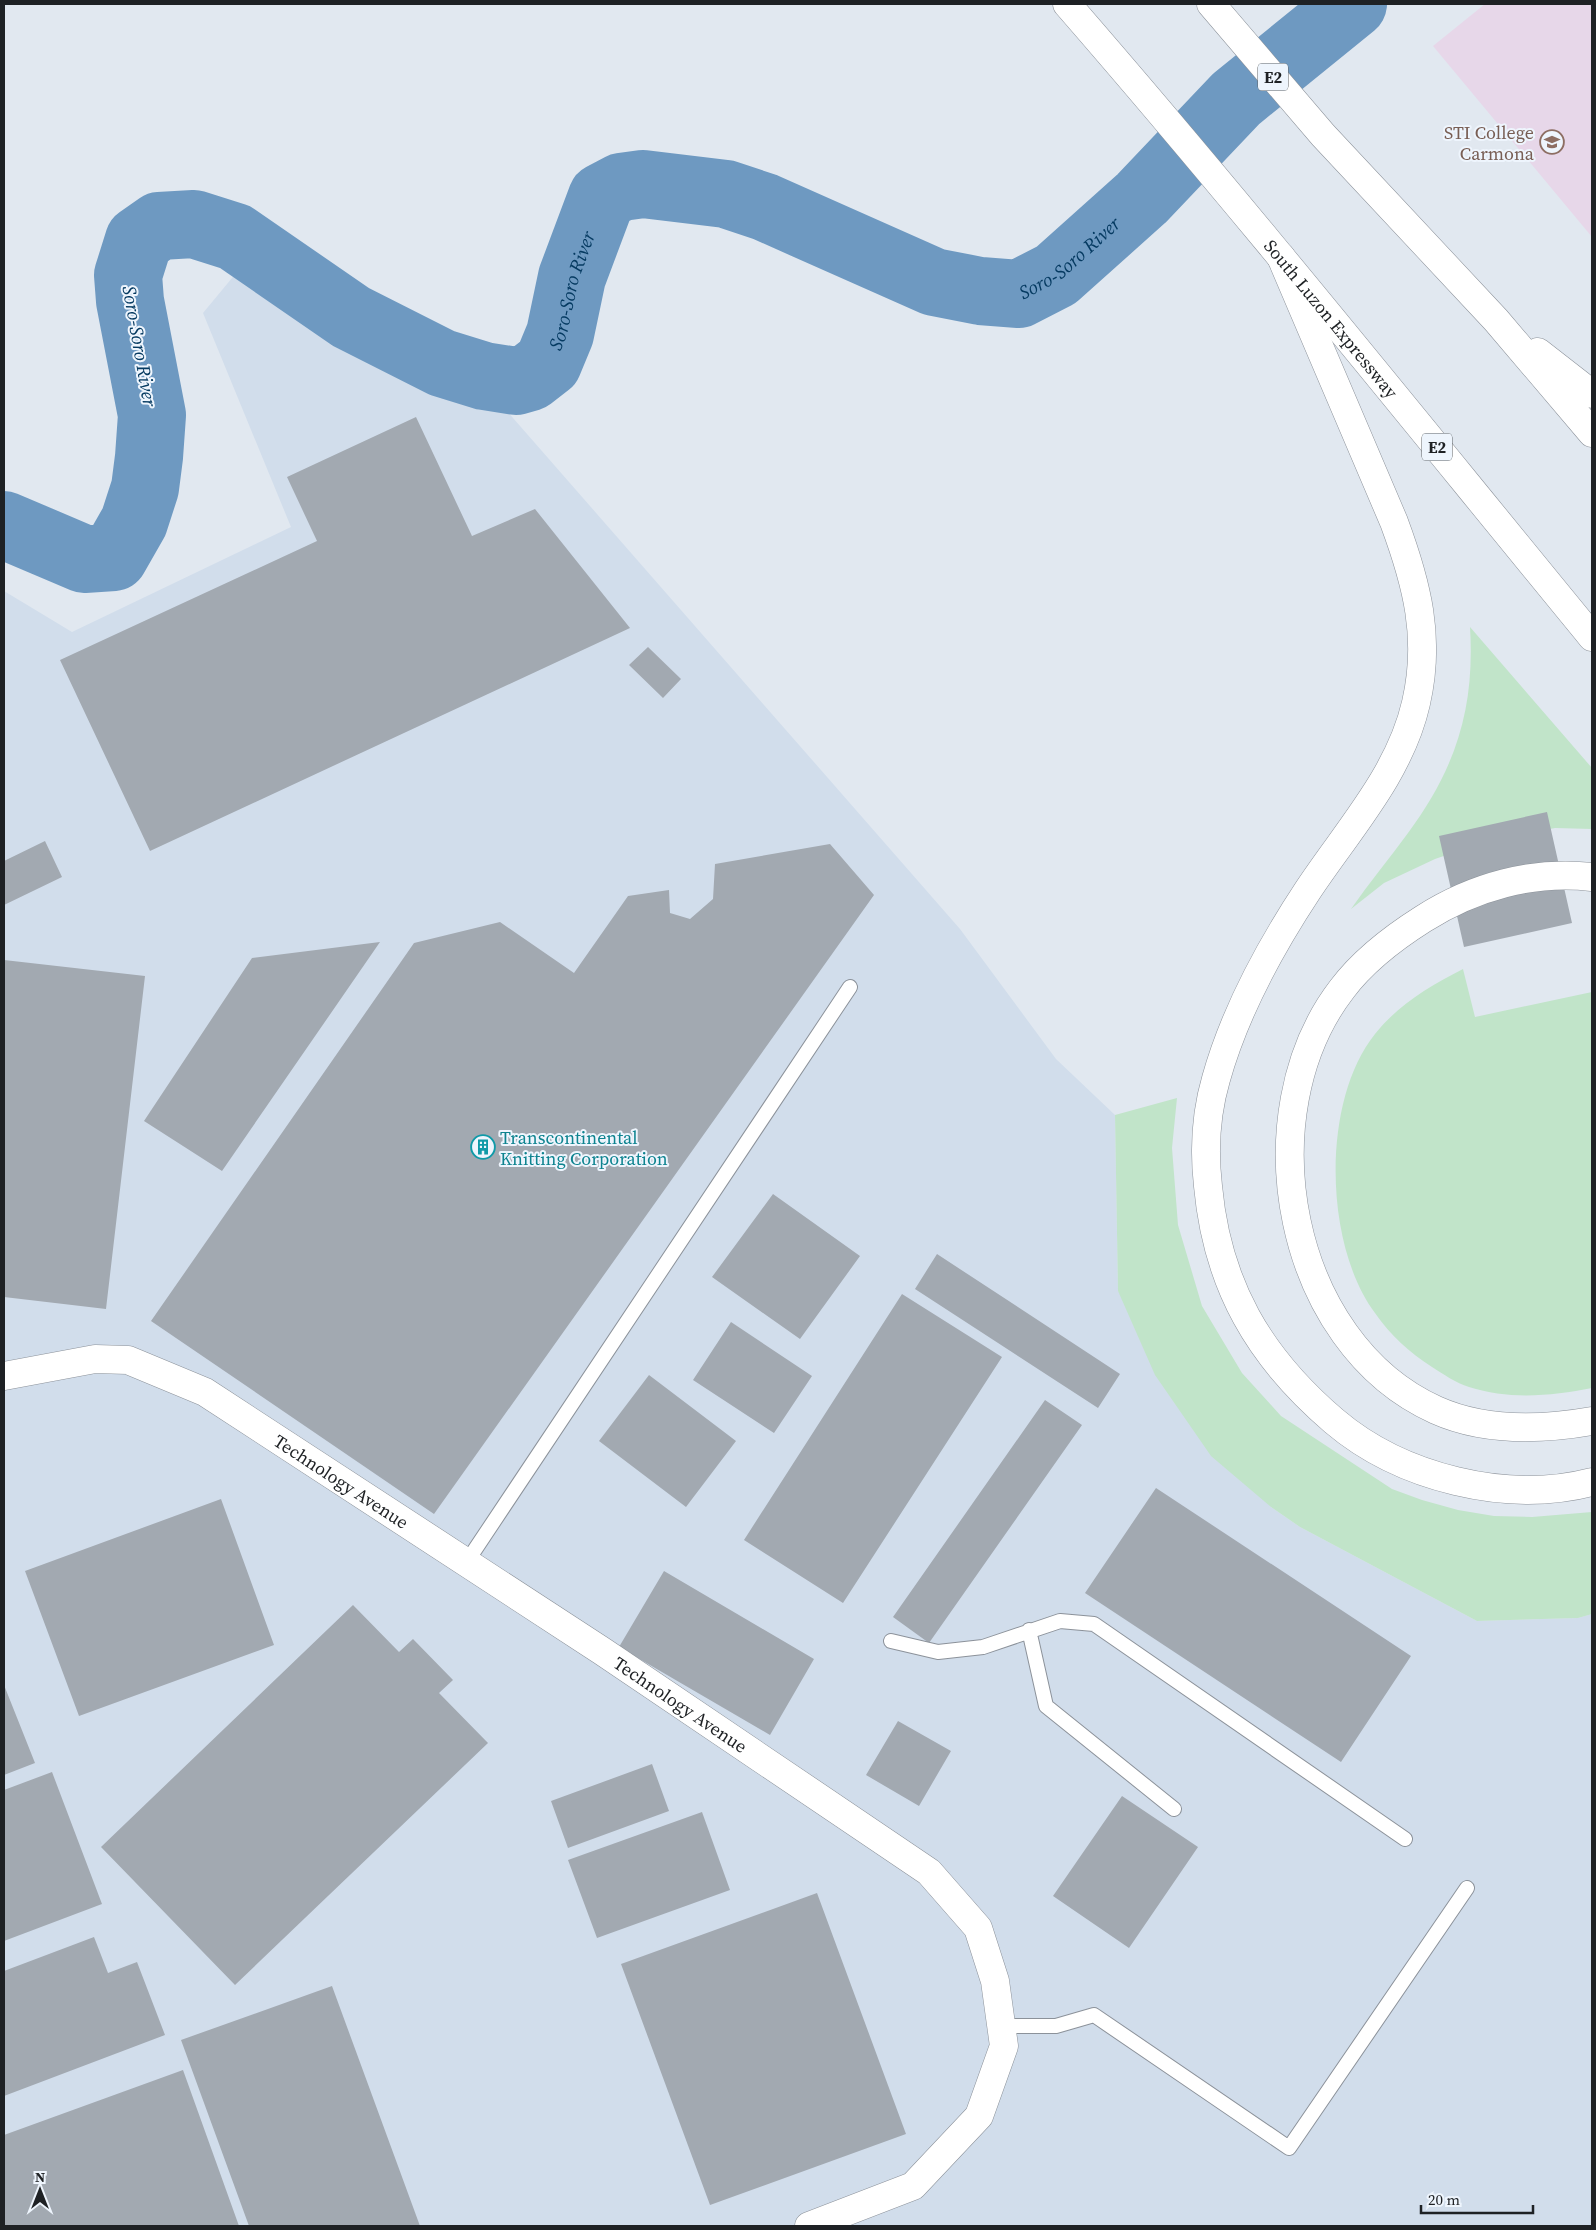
<svg xmlns="http://www.w3.org/2000/svg" width="1596" height="2230" font-family="'Source Serif 4',serif">
<style>
.built{fill:#d1ddeb}
.education{fill:#e7d7e9}
.green{fill:#c1e4c9}
.lines{fill:none;stroke-linecap:round;stroke-linejoin:round}
.river{stroke:#6e99c1;stroke-width:68}
.building{fill:#a2a9b1}
.lane-casing{stroke:#8c929a;stroke-width:16}
.street-casing{stroke:#8c929a;stroke-width:29}
.highway-casing{stroke:#8c929a;stroke-width:29}
.lane{stroke:#fff;stroke-width:14}
.street{stroke:#fff;stroke-width:28}
.highway{stroke:#fff;stroke-width:28}
.labels{text-anchor:middle;dominant-baseline:central;stroke-width:4;stroke-linejoin:round;paint-order:stroke}
.shield{fill:#eef5fd;stroke:#5c6165;stroke-width:1}
.shield-label{font-size:16px;font-weight:bold;fill:#1e2124}
.education-label{font-size:18px;fill:#785e54;stroke:#eef5fd;text-anchor:end}
.street-label{font-size:18px;fill:#1e2124;stroke:#eef5fd}
.culture-label{font-size:18px;fill:#0d838f;stroke:#eef5fd;text-anchor:start}
.water-label{font-size:19px;font-style:italic;fill:#053a61;stroke:#eef5fd}
</style>
<rect width="100%" height="100%" fill="#e1e8f0"/>
<path class="built" d="M237,272l269,138 454,519 96,130 59,56 3,176 153,216 29,20 177,94 101,-3 14,-4v612h-1588v-1635l68,41 219,-105 -88,-214z"/>
<path class="education" d="M1485,4h107v233l-159,-191z"/>
<path class="green" d="M1470,627l122,141v61l-37,-1 -68,13 -52,18 -51,24 -33,26c18,-26 38,-50 57,-76 48,-65 67,-125 62,-206z
M1463,969l12,48 117,-25v396c-40,8 -83,12 -123,-1 -13,-4 -26,-13 -37,-20 -22,-14 -42,-32 -57,-54 -51,-68 -54,-212 0,-279 24,-30 55,-48 88,-65z
M1177,1098l-5,50 6,77 24,81 40,67 39,43 111,73 30,11 36,10 36,6 38,1 60,-5v102l-14,4 -101,3 -177,-94 -29,-20 -60,-51 -56,-81 -37,-84 -3,-176z"/>
<g class="lines">
<path class="river" id="s1" d="M4,525l80,34 30,-2 20,-35 11,-34 4,-31 3,-42 -22,-114 -2,-26 11,-35 20,-14 35,-2 41,13 116,80 91,46 42,13 32,5 14,-4 18,-14 12,-29 12,-57 30,-80 19,-10 22,-3 83,10 39,13 169,75 46,9 39,3 37,-19 86,-77 94,-99 117,-95"/>
</g>
<path class="building" d="M416,417l56,119 63,-27 95,119 -480,223 -90,-191 257,-119 -30,-64z
M648,647l33,32 -18,19 -34,-33z
M1547,812l25,111 -108,24 -25,-111z
M45,841l17,36 -58,28v-44z
M830,844l44,51 -440,619 -283,-193 263,-378 86,-21 74,51 54,-77 41,-6 1,23 20,6 23,-20 2,-35z
M380,942l-158,229 -78,-50 108,-163z
M4,960l141,16 -39,333 -102,-12z
M773,1194l87,62 -60,83 -88,-62z
M937,1254l183,120 -22,34 -183,-119z
M902,1294l100,63 -159,246 -99,-63z
M731,1322l81,54 -38,57 -81,-53z
M649,1375l87,66 -50,66 -87,-66z
M1045,1400l37,25 -153,218 -36,-26z
M1156,1488l255,168 -70,106 -256,-169z
M221,1499l53,146 -195,71 -54,-145z
M664,1571l150,88 -44,76 -151,-88z
M353,1605l46,47 14,-13 40,41 -14,13 49,50 -253,242 -134,-138z
M4,1685l31,78 -31,12z
M898,1721l53,30 -32,55 -53,-31z
M652,1764l17,47 -101,37 -17,-47z
M52,1772l50,132 -98,37v-151z
M1122,1796l76,51 -69,101 -76,-52z
M702,1812l28,78 -133,48 -29,-78z
M817,1893l89,241 -196,71 -89,-241z
M94,1937l14,36 29,-11 28,73 -161,61v-125z
M332,1986l88,240h-171l-68,-186z
M183,2070l56,156h-235v-91z"/>
<g class="lines">
<g class="lane-casing">
<path id="lane" d="M466,1563l384,-576
M1029,1630l17,76 128,103
M891,1641l47,11 45,-5 77,-26 34,3 311,215
M1002,2026h54l38,-11 195,133 178,-260"/>
</g>
<g class="street-casing">
<g id="street">
<path id="s2" d="M4,1376l91,-17 33,1 77,32 397,259 327,221 49,56 17,53 9,65 -25,70 -66,70 -104,40"/>
</g>
</g>
<g class="highway-casing">
<g id="highway">
<path id="s3" d="M1067,4c180,207 351,421 525,633"/>
<path d="M1211,4l112,131 173,185 96,113"/>
<path d="M1281,257l113,265c23,62 37,116 22,181 -16,71 -69,128 -108,187 -39,59 -73,121 -92,189 -10,34 -12,72 -8,107 9,99 51,171 126,235 67,57 173,83 258,61"/>
<path d="M1538,352l54,42"/>
<path d="M1592,877c-59,-7 -119,10 -169,42 -30,19 -60,42 -81,70 -97,126 -55,354 94,421 49,22 105,20 156,11"/>
</g>
</g>
<use href="#lane" class="lane"/>
<use href="#street" class="street"/>
<use href="#highway" class="highway"/>
</g>
<defs>
<g id="university-ring" transform="scale(1.25)"><circle r="9.5" fill="#eef5fd" stroke="#8d6e63" stroke-width="1.5"/><path d="M0-5L7-2L0 1L-7-2ZM-4 1L0 2.5L4 1V4Q0 6-4 4Z" fill="#8d6e63"/></g>
<g id="building-ring" transform="scale(1.25)"><circle r="9.5" fill="#eef5fd" stroke="#0f9aa8" stroke-width="1.5"/><path d="M-4-6H4V6H1V3H-1V6H-4ZM-2.5-4.3h1.7v1.8h-1.7ZM.8-4.3h1.7v1.8H.8ZM-2.5-1h1.7V.8h-1.7ZM.8-1h1.7V.8H.8Z" fill="#0f9aa8"/></g>
</defs>
<g fill-rule="evenodd">
<use href="#university-ring" x="1552" y="142"/>
<use href="#building-ring" x="483" y="1147"/>
</g>
<g class="labels">
<g class="shield">
<rect x="1258" y="63.5" width="30" height="27" rx="4"/>
<rect x="1422" y="433.5" width="30" height="27" rx="4"/>
</g>
<g class="shield-label">
<text x="1273" y="77">E2</text>
<text x="1437" y="447">E2</text>
</g>
<g class="education-label">
<text x="1534" y="132">STI College<tspan x="1534" dy="21">Carmona</tspan></text>
</g>
<g class="street-label">
<text stroke="none"><textPath href="#s3" startOffset="411">South Luzon Expressway</textPath></text>
<text stroke="none"><textPath href="#s2" startOffset="372">Technology Avenue</textPath></text>
<text stroke="none"><textPath href="#s2" startOffset="778">Technology Avenue</textPath></text>
</g>
<g class="culture-label">
<text x="500" y="1137">Transcontinental<tspan x="500" dy="21">Knitting Corporation</tspan></text>
</g>
<g class="water-label">
<text stroke="none"><textPath href="#s1" startOffset="1581">Soro-Soro River</textPath></text>
<text stroke="none"><textPath href="#s1" startOffset="981">Soro-Soro River</textPath></text>
<text transform="translate(140 346) rotate(80)">Soro-Soro River</text>
</g>
</g>
<rect width="1596" height="2230" fill="none" stroke="#1e2124" stroke-width="10"/>
<g transform="translate(40 2190)" stroke="#eef5fd" stroke-width="4" paint-order="stroke">
<path d="M0-4L9 19L0 12L-9 19Z" fill="#1e2124"/>
<text y="-8" font-size="14" font-weight="bold" text-anchor="middle" fill="#1e2124">N</text>
</g>
<path d="M1421 2205v8h112v-8" fill="none" stroke="#1e2124" stroke-width="2.5"/>
<text x="1428" y="2205" font-size="15" fill="#1e2124" stroke="#eef5fd" stroke-width="4" paint-order="stroke">20 m</text>
</svg>
